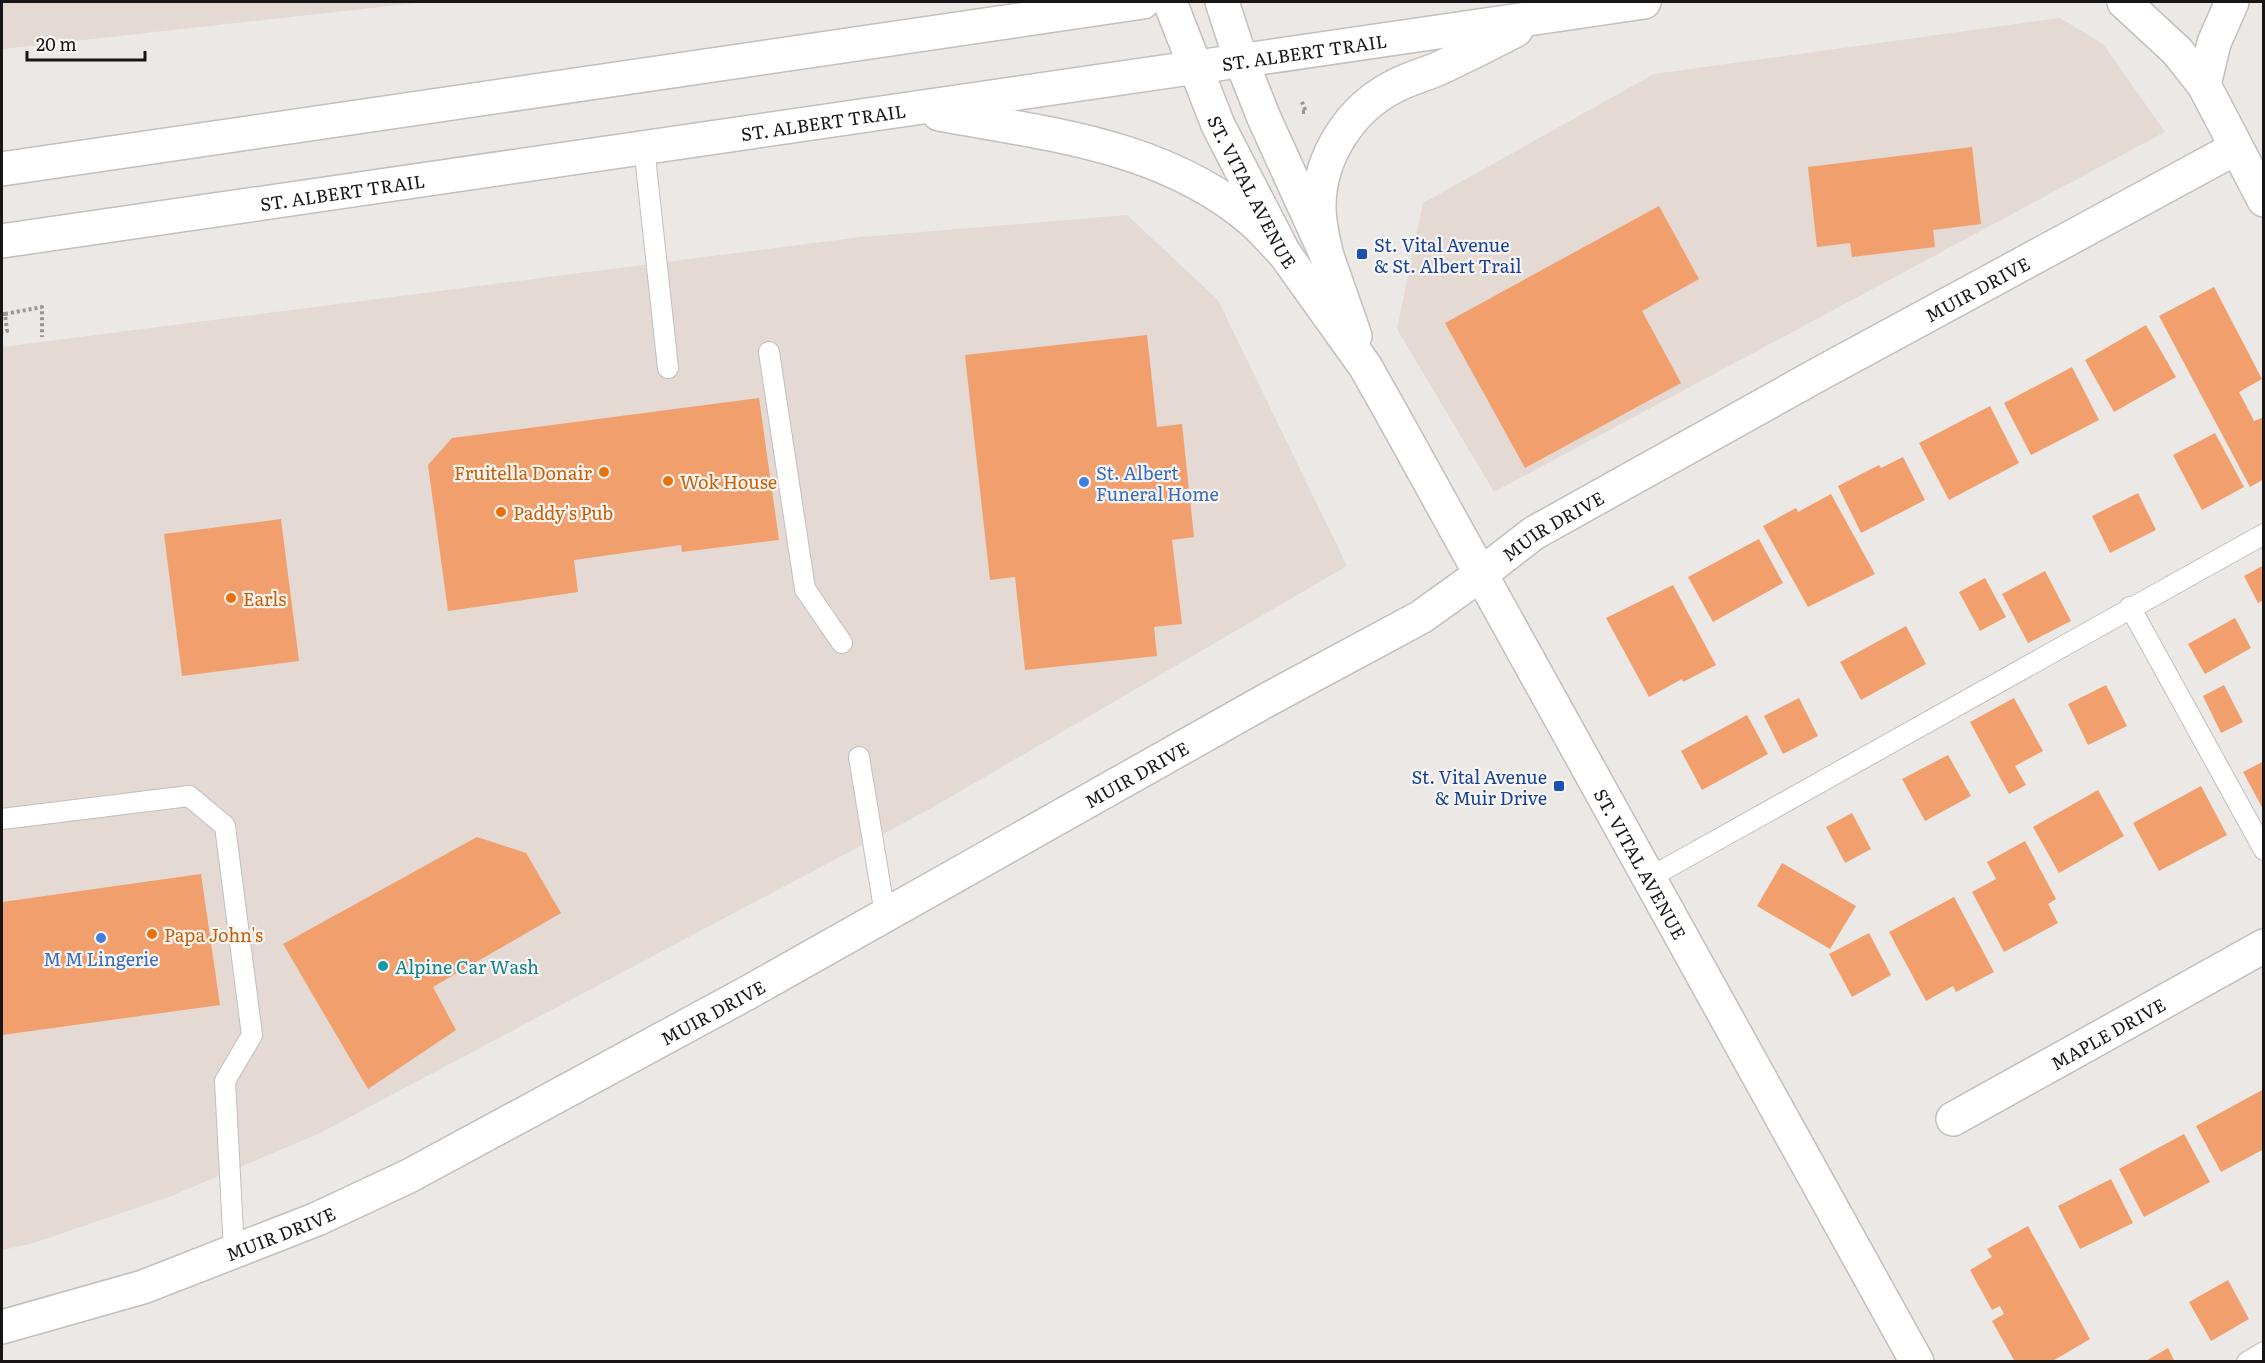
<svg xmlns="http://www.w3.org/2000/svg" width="2265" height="1363" font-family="Literata,serif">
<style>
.built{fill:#e4d9d3}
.building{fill:#f29f6e}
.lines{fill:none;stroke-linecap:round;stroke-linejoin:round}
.lane-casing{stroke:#c2bfbd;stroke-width:22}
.street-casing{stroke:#c2bfbd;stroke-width:36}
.secondary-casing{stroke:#c2bfbd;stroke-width:36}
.primary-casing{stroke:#c2bfbd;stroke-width:36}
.path{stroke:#999694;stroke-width:4;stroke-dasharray:3 3;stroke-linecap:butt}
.lane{stroke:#fff;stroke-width:20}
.street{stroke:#fff;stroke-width:33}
.secondary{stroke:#fff;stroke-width:33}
.primary{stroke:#fff;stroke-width:33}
.transit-dot{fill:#1a4fb4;stroke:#f9f5f3;stroke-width:2}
.food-dot{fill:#e8710a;stroke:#f9f5f3;stroke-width:2}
.shop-dot{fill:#3f7fe0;stroke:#f9f5f3;stroke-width:2}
.culture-dot{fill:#0f9aa8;stroke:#f9f5f3;stroke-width:2}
.labels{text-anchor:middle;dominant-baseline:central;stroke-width:4.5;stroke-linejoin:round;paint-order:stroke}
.street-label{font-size:18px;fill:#171515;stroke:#f9f5f3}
.transit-label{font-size:18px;fill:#164399;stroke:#f9f5f3;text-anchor:start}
.food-label{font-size:18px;fill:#c56008;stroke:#f9f5f3;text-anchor:start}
.shop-label{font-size:18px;fill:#366cbe;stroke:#f9f5f3;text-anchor:start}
.culture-label{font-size:18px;fill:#0d838f;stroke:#f9f5f3;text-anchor:start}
</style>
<rect width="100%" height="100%" fill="#ece8e6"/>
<path class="built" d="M2,2h424l-424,47z
M2060,18l43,26 62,88 -671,360 -97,-163 26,-126 231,-129z
M1127,215l91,85 129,266 -419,244 -610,324 -149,63 -139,47 -28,6v-903l859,-110z"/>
<path class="building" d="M1972,147l9,77 -48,6 2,17 -83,10 -2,-14 -33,4 -9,-80z
M1659,206l40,73 -57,32 39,72 -156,85 -80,-145z
M2214,287l48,92 -23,13 15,29 10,-4v62l-14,8 -91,-171z
M2146,325l30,52 -62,35 -29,-52z
M1147,335l10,92 25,-3 12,113 -22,3 10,84 -28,3 3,29 -132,14 -10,-93 -25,3 -25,-225z
M2072,367l27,53 -68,35 -27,-52z
M759,398l20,142 -97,12 -1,-7 -107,15 4,32 -130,19 -20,-146 24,-27z
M1990,406l29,57 -70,37 -30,-57z
M2215,433l29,54 -42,23 -29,-55z
M1903,457l22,43 -64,33 -23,-47 41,-21 2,3z
M2138,493l18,37 -46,23 -18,-37z
M1831,494l44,80 -67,33 -45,-81 33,-18 2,4z
M281,519l18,142 -117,15 -18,-142z
M1759,539l24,44 -70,39 -25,-45z
M2264,565v35l-6,3 -14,-27z
M2045,571l26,50 -43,22 -26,-49z
M1985,578l21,39 -26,14 -21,-39z
M1673,585l43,80 -33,17 -1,-3 -33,18 -43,-79z
M2235,618l16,30 -46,26 -17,-30z
M1906,626l20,38 -65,36 -21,-38z
M2106,685l21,41 -39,19 -20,-41z
M2224,685l19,37 -22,11 -18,-37z
M1799,698l19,38 -35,18 -19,-38z
M2014,698l29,53 -28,15 11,19 -17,9 -39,-72z
M1747,715l21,39 -66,36 -21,-39z
M1948,755l23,41 -46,25 -23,-42z
M2264,761v50l-21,-39z
M2201,786l26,49 -68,36 -26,-48z
M2098,790l26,46 -65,37 -26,-46z
M1852,813l19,36 -26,14 -19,-36z
M477,837l49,16 35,60 -128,74 23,43 -88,59 -85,-145z
M2025,841l31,58 -8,5 10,19 -54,29 -32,-60 24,-13 -9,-17z
M1782,863l74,43 -26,43 -73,-43z
M201,874l19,131 -218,30v-133z
M1954,897l40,75 -38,20 -3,-6 -27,15 -37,-69z
M1869,933l22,42 -39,22 -23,-43z
M2264,1089v60l-43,23 -25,-46z
M2184,1134l26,48 -66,35 -25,-48z
M2111,1179l22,44 -53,26 -22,-43z
M2028,1226l62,113 -39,23h-36l-23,-41 12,-7 -4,-8 -8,4 -22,-40 22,-13 -5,-8z
M2228,1280l21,39 -38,22 -22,-39z
M2168,1348l7,14h-31z"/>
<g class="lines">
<g class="lane-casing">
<path id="lane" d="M644,147l24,221
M769,352l36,237 37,54
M2130,607l134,243
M859,757l26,157
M2,819l187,-23 36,30 27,209 -27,46 9,170
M1649,878l615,-344
M2247,1362l17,-10"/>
</g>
<g class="street-casing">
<g id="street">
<path d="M2204,85l60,115"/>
<path id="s1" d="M1481,574l53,-41 287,-160 415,-225"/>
<path id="s2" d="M1953,1119l311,-173"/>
</g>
</g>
<g class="secondary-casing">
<g id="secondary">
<path id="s3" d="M1170,2l48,123 66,128 81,113 26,46 526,950"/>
<path d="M1222,2l19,58 23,58 63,138 28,80"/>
<path id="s4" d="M2,1327l141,-40 174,-68 92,-43 340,-184 516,-291 156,-84 60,-43"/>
</g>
</g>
<g class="primary-casing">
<g id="primary">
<path d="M2124,2l53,49 27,34"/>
<path d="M2204,85l10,-42 18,-41"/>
<path d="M939,114c110,20 229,32 316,109 10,9 19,20 29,30"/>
<path d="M2,169l1141,-167"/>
<path id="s5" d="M2,241l1642,-239"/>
<path d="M1327,256c-4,-16 -8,-33 -8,-49 0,-51 32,-99 76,-121 15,-8 32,-12 47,-19 25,-12 49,-24 74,-37"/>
</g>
</g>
<path class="path" d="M1302,112h4l-4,-10
M2,314h3l2,17 -5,1
M5,314l37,-7v30"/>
<use href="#lane" class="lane"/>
<use href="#street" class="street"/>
<use href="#secondary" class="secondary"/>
<use href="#primary" class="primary"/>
</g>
<g class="transit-dot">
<rect x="1356" y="248" width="12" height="12" rx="3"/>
<rect x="1553" y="780" width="12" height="12" rx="3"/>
</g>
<g class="food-dot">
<circle cx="604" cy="472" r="6"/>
<circle cx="668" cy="481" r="6"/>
<circle cx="501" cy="512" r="6"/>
<circle cx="231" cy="598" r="6"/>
<circle cx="152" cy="934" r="6"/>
</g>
<g class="shop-dot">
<circle cx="1084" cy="482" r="6"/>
<circle cx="101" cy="938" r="6"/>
</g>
<circle class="culture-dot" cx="383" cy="966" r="6"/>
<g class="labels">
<g class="street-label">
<text stroke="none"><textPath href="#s5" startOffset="1316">ST. ALBERT TRAIL</textPath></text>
<text stroke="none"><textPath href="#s5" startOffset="830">ST. ALBERT TRAIL</textPath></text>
<text stroke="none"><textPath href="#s5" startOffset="344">ST. ALBERT TRAIL</textPath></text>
<text stroke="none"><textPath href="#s3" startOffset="207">ST. VITAL AVENUE</textPath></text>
<text stroke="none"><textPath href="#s1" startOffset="573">MUIR DRIVE</textPath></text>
<text stroke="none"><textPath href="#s1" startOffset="87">MUIR DRIVE</textPath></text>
<text stroke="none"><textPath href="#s4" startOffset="1266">MUIR DRIVE</textPath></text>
<text stroke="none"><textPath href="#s3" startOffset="984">ST. VITAL AVENUE</textPath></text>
<text stroke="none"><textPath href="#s4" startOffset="780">MUIR DRIVE</textPath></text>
<text stroke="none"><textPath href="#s2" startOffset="177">MAPLE DRIVE</textPath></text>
<text stroke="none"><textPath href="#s4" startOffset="294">MUIR DRIVE</textPath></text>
</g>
<g class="transit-label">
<text x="1374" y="244">St. Vital Avenue<tspan x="1374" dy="21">&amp; St. Albert Trail</tspan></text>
<text x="1547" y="776" text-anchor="end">St. Vital Avenue<tspan x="1547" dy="21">&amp; Muir Drive</tspan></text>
</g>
<g class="food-label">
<text x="592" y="472" text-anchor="end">Fruitella Donair</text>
<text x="680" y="481">Wok House</text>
<text x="513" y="512">Paddy's Pub</text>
<text x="243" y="598">Earls</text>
<text x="164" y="934">Papa John's</text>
</g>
<g class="shop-label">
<text x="1096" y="472">St. Albert<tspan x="1096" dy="21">Funeral Home</tspan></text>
<text x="101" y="958" text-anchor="middle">M M Lingerie</text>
</g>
<g class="culture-label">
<text x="395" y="966">Alpine Car Wash</text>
</g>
</g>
<rect width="2265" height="1363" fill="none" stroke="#171515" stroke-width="6"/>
<path d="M27 51v9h118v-9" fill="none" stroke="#171515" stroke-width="3"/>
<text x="36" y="51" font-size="18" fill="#171515" stroke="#f9f5f3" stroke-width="4.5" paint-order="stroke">20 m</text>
</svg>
